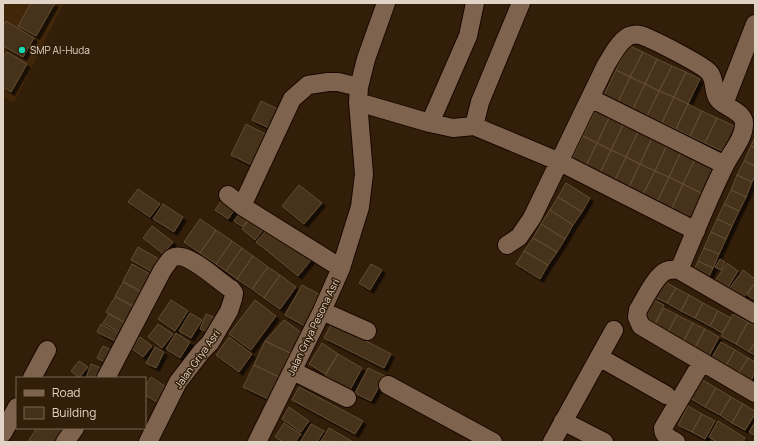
<svg xmlns="http://www.w3.org/2000/svg" width="758" height="445" font-family="Manrope,sans-serif">
<style>
.built{fill:#41260a}
.building{fill:#46321a;stroke:#624d35;filter:url(#shadow)}
.lines{fill:none;stroke-linecap:round;stroke-linejoin:round}
.minor-casing{stroke:#1a0700;stroke-width:20}
.minor{stroke:#7e644e;stroke-width:18}
.poi-dot{fill:#16d5b3;stroke:#331e09;stroke-width:1.5}
.labels{text-anchor:middle;dominant-baseline:central;stroke-width:3;stroke-linejoin:round;paint-order:stroke}
.poi-label{font-size:10px;fill:#e2d3c7;stroke:#331e09;text-anchor:start}
.street-label{font-size:10px;fill:#e2d3c7;stroke:#331e09}
</style>
<defs>
<filter id="shadow"><feDropShadow dx="3.5" dy="3.5" stdDeviation="0" flood-color="#0009"/></filter>
</defs>
<rect width="100%" height="100%" fill="#331e09"/>
<path class="built" d="M3,3h61l-50,100 -11,-6z"/>
<path class="building" d="M31,3h24l-19,33 -18,-10z
M6,21l28,17 -11,19 -20,-11v-19z
M628,45l15,7 -13,25 -14,-7z
M7,52l20,12 -16,28 -8,-5v-29z
M643,52l14,7 -12,25 -15,-7z
M657,59l15,7 -13,25 -14,-7z
M672,66l14,6 -12,25 -15,-6z
M616,70l14,7 -12,25 -14,-7z
M686,72l14,7 -12,25 -14,-7z
M630,77l15,7 -12,25 -15,-7z
M645,84l14,7 -12,25 -14,-7z
M659,91l15,6 -12,26 -15,-7z
M674,97l14,7 -12,25 -14,-6z
M261,101l23,11 -9,19 -23,-11z
M688,104l14,7 -12,25 -14,-7z
M595,111l14,7 -12,25 -14,-7z
M702,111l15,7 -12,25 -15,-7z
M609,118l14,7 -12,25 -14,-7z
M717,118l21,10 -12,25 -21,-10z
M246,124l27,14 -15,30 -27,-13z
M623,125l15,7 -12,25 -15,-7z
M638,132l14,6 -12,26 -14,-7z
M583,136l14,7 -12,25 -14,-7z
M755,137v11l-4,-2z
M652,138l15,7 -12,26 -15,-7z
M597,143l14,7 -12,25 -14,-7z
M667,145l14,7 -12,25 -14,-6z
M751,146l4,2v18l-11,-5z
M611,150l15,7 -12,25 -15,-7z
M681,152l14,7 -12,25 -14,-7z
M626,157l14,7 -12,25 -14,-7z
M695,159l22,11 -12,25 -22,-11z
M744,161l11,5v10l-3,6 -15,-7z
M640,164l15,7 -13,25 -14,-7z
M655,171l14,6 -12,25 -15,-6z
M737,175l15,7 -6,15 -15,-7z
M669,177l14,7 -12,26 -14,-8z
M566,183l24,15 -8,14 -24,-15z
M683,184l22,11 -12,25 -22,-10z
M299,185l23,18 -18,21 -22,-18z
M138,189l22,15 -10,13 -22,-15z
M731,190l15,7 -7,14 -15,-7z
M225,196l13,9 -10,14 -13,-9z
M558,197l24,15 -9,13 -23,-15z
M163,204l20,13 -9,15 -21,-13z
M724,204l15,7 -7,15 -15,-7z
M242,210l9,6 -8,11 -9,-6z
M550,210l23,15 -8,14 -24,-15z
M253,215l13,11 -11,14 -13,-11z
M200,219l16,11 -16,23 -16,-11z
M717,219l15,7 -6,13 -15,-7z
M541,224l24,15 -8,13 -24,-14z
M152,226l21,16 -10,12 -20,-16z
M270,226l42,33 -14,17 -42,-34z
M216,230l16,11 -16,23 -16,-11z
M711,232l15,7 -7,15 -15,-6z
M533,238l24,14 -9,13 -24,-14z
M232,241l10,7 -16,23 -10,-7z
M138,247l21,12 -7,13 -21,-12z
M242,248l11,8 -16,23 -11,-8z
M704,248l15,6 -6,14 -15,-7z
M524,251l24,14 -8,14 -24,-15z
M253,256l15,11 -16,22 -15,-10z
M720,259l5,3 -4,8 -6,-3z
M698,261l15,7 -6,13 -15,-7z
M727,263l11,8 -11,18 -12,-8z
M132,264l24,13 -10,17 -23,-13z
M371,264l11,6 -12,20 -11,-7z
M268,267l12,8 -16,23 -12,-9z
M743,270l12,9v4l-12,15 -13,-10z
M280,275l16,12 -16,22 -16,-11z
M664,281l12,7 -9,15 -12,-6z
M123,282l22,13 -8,13 -22,-12z
M755,283v17l-8,-5z
M302,285l24,13 -18,30 -23,-13z
M676,288l13,7 -8,16 -14,-8z
M689,295l14,8 -8,15 -14,-7z
M115,297l22,12 -9,15 -22,-12z
M652,299l12,6 -9,18 -12,-6z
M171,300l17,11 -13,20 -17,-12z
M255,300l21,16 -25,34 -22,-16z
M703,303l15,8 -8,15 -15,-8z
M664,308l13,7 -10,19 -13,-7z
M718,311l13,7 -9,15 -12,-7z
M190,313l12,7 -11,18 -12,-7z
M109,314l22,12 -6,9 -22,-12z
M206,314l15,6 -6,15 -15,-6z
M733,314l15,8 -12,22 -15,-8z
M677,315l16,8 -10,19 -16,-8z
M284,320l22,16 -16,17 -25,-12z
M748,322l7,4v16l-6,10 -13,-8z
M332,323l59,31 -7,14 -60,-30z
M693,323l12,6 -11,20 -11,-7z
M101,324l24,13 -4,7 -24,-12z
M158,324l15,10 -11,14 -14,-11z
M705,329l14,8 -10,19 -15,-7z
M176,333l14,9 -10,16 -14,-9z
M140,337l12,9 -9,11 -12,-9z
M229,337l23,17 -13,18 -23,-17z
M265,341l25,12 -11,24 -25,-12z
M721,342l14,8 -10,17 -14,-8z
M755,342v13l-6,-3z
M322,343l16,11 -13,20 -16,-10z
M103,346l13,6 -7,13 -12,-7z
M155,347l9,5 -8,16 -10,-5z
M735,350l13,8 -10,16 -13,-7z
M338,354l24,14 -12,22 -25,-14z
M748,358l7,4v11l-5,9 -12,-8z
M79,361l9,6 -9,11 -8,-7z
M91,364l15,6 -3,8h-17z
M254,365l25,12 -11,22 -25,-12z
M368,368l17,8 -14,25 -16,-8z
M151,377l21,14 -9,15 -18,-11v-9z
M701,379l15,9 -11,19 -15,-9z
M299,387l64,34 -8,13 -63,-34z
M716,388l15,9 -11,18 -15,-8z
M731,397l12,7 -11,19 -12,-8z
M743,404l12,7v3l-10,16 -13,-7z
M688,406l14,8 -10,18 -14,-7z
M289,407l20,14 -8,11 -19,-13z
M702,414l13,7 -10,18 -13,-7z
M718,421l27,17 -2,4h-26l-8,-5z
M755,422v14l-6,-4z
M284,423l17,11 -6,8h-12l-8,-5z
M311,424l13,7 -7,11h-17z
M37,428h28l-4,14h-29l-3,-2z
M329,428l24,14 -32,-1z"/>
<g class="lines">
<g class="minor-casing">
<path id="minor" d="M590,98l135,67
M358,102l72,21 23,5 21,-2 6,-24 41,-99
M724,104l31,-80
M430,123l38,-87 7,-33
M474,126l86,36 136,69
M228,195l14,11 99,62 -19,43 -65,131
M242,206l50,-107 16,-14 20,-3h10l21,5
M507,245l12,-8 13,-19 74,-153c6,-9 11,-21 20,-27 3,-3 10,-4 14,-3 11,3 61,29 69,37 8,9 2,22 12,30 7,6 24,11 23,22 0,15 -13,28 -19,41 -17,34 -31,70 -46,105
M341,268l19,-61 4,-33 -6,-72 1,-15 7,-28 20,-56
M322,311l45,20
M755,314l-76,-44c-5,0 -9,-1 -13,1 -10,4 -22,29 -28,39l-1,7 4,9 114,67
M599,357l67,38
M293,371l54,27
M32,378l15,-28
M106,378l56,-107c3,-4 6,-10 10,-13 14,-9 46,23 59,31l3,4 -1,6 -4,12 -19,32 -8,8 -24,31 -30,60
M388,385l105,57
M563,421l41,21
M3,433l14,-26
M65,442l10,-14
M552,442l62,-112
M676,442c-7,-4 -13,-6 -13,-14l39,-66"/>
</g>
<use href="#minor" class="minor"/>
</g>
<circle class="poi-dot" cx="22" cy="50" r="4"/>
<g class="labels">
<g class="poi-label">
<text x="30" y="50">SMP Al-Huda</text>
</g>
<g class="street-label">
<text transform="translate(313 327) rotate(-64)">Jalan Griya Pesona Asri</text>
<text transform="translate(197 359) rotate(-54)">Jalan Griya Asri</text>
</g>
</g>
<rect width="758" height="445" fill="none" stroke="#e2d3c7" stroke-width="8"/>
<rect x="16" y="377" width="130" height="52" fill="#331e09" stroke="#796655"/>
<rect x="24" y="390" width="20" height="6" fill="#7e644e" stroke="#796655"/>
<text x="52" y="397" font-size="12" fill="#e2d3c7">Road</text>
<rect x="24" y="407" width="20" height="12" fill="#46321a" stroke="#796655"/>
<text x="52" y="417" font-size="12" fill="#e2d3c7">Building</text>
</svg>
